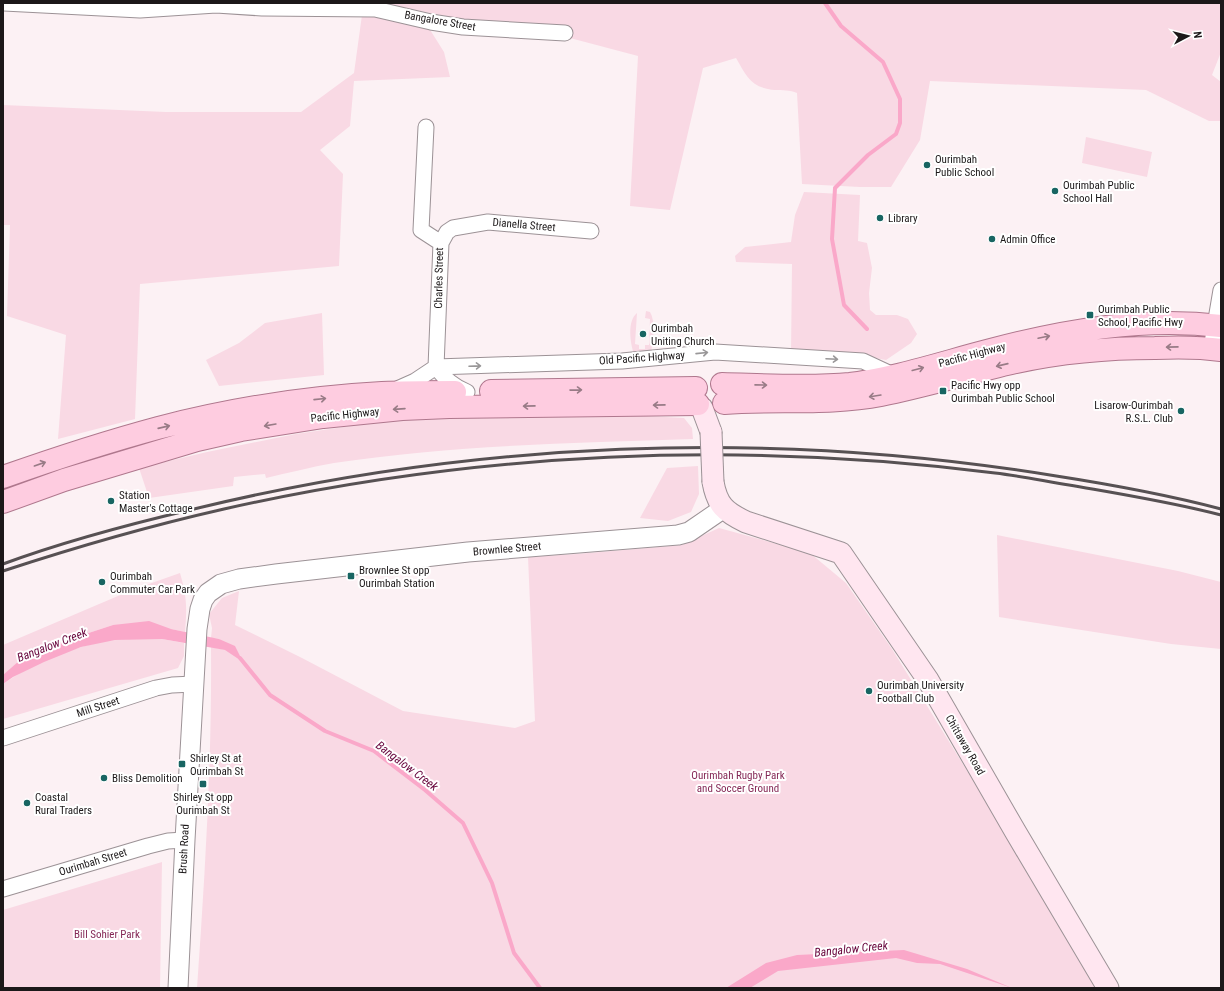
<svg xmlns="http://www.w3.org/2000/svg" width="1224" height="991" font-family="'Roboto Condensed',sans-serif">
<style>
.green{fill:#f9d9e4}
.water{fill:#faa8c9}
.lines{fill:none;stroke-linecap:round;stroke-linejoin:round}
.stream{stroke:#faa8c9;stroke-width:4}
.minor-casing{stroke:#9c9296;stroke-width:17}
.tertiary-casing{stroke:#9c9296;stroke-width:21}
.secondary-casing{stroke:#9c9296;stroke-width:23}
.primary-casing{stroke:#af778d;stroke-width:24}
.minor{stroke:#fff;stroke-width:15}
.tertiary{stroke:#fff;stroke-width:19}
.secondary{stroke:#ffe6f0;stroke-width:21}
.primary{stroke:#fecce0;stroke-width:22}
.rail{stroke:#575153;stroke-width:3}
.secondary-bridge-casing{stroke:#9c9296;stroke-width:23;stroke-linecap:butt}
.secondary-bridge{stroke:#ffe6f0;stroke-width:21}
.oneway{stroke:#987b86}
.oneway2{stroke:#999798}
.poi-dot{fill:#186562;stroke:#fff;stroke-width:1.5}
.labels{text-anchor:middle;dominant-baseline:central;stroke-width:4;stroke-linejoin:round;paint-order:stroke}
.street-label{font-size:11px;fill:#1c1819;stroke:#fff}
.poi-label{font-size:11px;fill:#1c1819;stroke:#fff;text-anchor:start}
.park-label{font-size:11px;fill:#852856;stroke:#fff}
.water-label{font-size:12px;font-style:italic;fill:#68063d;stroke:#fff}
</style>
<rect width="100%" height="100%" fill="#fcf1f4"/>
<path class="green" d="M274,3h947v49l-9,23 9,7v39h-12l-63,-31 -216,-9 -10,59 -29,47h-31l-58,-3 -5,-91c-7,-3 -15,-3 -22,-3 -24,-2 -28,-13 -39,-32l-33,10 -33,142 -40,-4 8,-150 -68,-18v-12l-109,-7 -71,-14z
M362,15l65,10 17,27 6,25 -96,4 -4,45 -30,24 23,24 -4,92 -199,18 -5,135 -77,20 8,-104 -59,-19 3,-91h-7v-120l163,7h135l53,-39z
M1086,137l66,15 -5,25 -65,-14z
M804,192l56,3 -2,46 9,2 5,25 -3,25 1,17 6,5h21l11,4 9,15 -6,9 -25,17 -23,-4 -72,-2 1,-90 -56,-2 -1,-6 10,-9 46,-5 4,-27z
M646,311l4,1c6,10 3,29 1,40l-17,2c-4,-11 -7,-33 3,-41l-2,31 4,1v4h6v-4h4l1,-26 -5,-1z
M322,313l2,62 -105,11 -13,-26 33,-17 26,-20z
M607,414l77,4 8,10 1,11c-120,4 -240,6 -359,24 -23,4 -46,10 -68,15l-1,-4 -31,3 -1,9 -84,12 -10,-30 68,-16 89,-18 108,-16z
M698,466l1,28 -8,18 -23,9 -28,-3 27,-50z
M719,528l91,25 36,30 46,66 114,185 89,154h-898c8,-113 15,-227 14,-341l15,3 17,11 -24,-22 -8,-1 1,-10 -3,-14 13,-16 17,-7 -4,34 67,33 101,53 112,17 20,-7 -7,-164 49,-3 105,-9z
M997,535l181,36 43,11v67l-50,-5 -172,-27z
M180,573c7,24 7,34 5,59l-14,-3 -58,-4 -55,18h-12l-43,32v-30l129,-55z
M162,639l22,4v13l-6,12 -175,51v-35c27,-19 80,-42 113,-44 15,-2 31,-1 46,-1z
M162,862l-2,126h-157v-78z"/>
<path class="water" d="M149,621l22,8 48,10 16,7 8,16 -18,-12 -63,-11 -47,1 -34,7 -37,15 -31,15 -10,7v-9l32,-28 11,-4h12l55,-18z
M904,950l63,19 45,19 -72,-24 -23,-1 -21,-5 -118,13 -28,17h-24l40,-25 31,-8z"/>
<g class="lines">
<path class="stream" d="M825,3l16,23 42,36 17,37v24l-4,11 -28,21 -33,33 -3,51 12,66 23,24
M240,658l30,37 55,36 49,20 51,39 38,33 29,60 22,70 26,35"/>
<g class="minor-casing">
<path id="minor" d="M4,3l136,7 76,-5 46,3 113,1 56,13 32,5 102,6
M426,127l-5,103 20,13
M1211,349l10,-59
M436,367l186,-6 93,-9 148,9 30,14
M397,389l18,-8 21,-14
M467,392c-14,-6 -22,-13 -31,-25l5,-124 6,-11 6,-4 35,-6 103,9
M3,738l153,-50 16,-3 22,-1
M3,889l145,-43 20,-5 17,-1"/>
</g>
<g class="tertiary-casing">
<path id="tertiary" d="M178,988l7,-148 12,-211 3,-20 3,-9 5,-7 13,-9 18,-5 37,-5 192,-22 210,-17 11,-3 35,-24"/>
</g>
<g class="secondary-casing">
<path id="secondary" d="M702,408l9,24
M713,482c4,23 12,30 33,40l95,31 87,127 87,151 93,157"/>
</g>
<g class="primary-casing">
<path id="primary" d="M722,384c41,1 88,4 128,0 47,-6 94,-22 141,-34 75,-20 152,-33 230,-24
M491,391l205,-3
M724,403c52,-4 105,2 157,-8 45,-9 90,-23 135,-33 46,-10 92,-14 139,-14 22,-1 44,-1 66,2
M3,477c51,-18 103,-35 155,-49 73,-19 149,-31 224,-35 24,-1 49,-1 73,-1
M3,502l61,-22 133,-40 44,-10 82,-13 79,-8 47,-2 249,-3"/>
</g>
<use href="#minor" class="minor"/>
<use href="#tertiary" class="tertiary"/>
<use href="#secondary" class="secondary"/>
<use href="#primary" class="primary"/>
<path class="rail" d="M3,564c62,-23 127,-40 191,-55 280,-68 572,-80 856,-34 58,9 115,19 171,34
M3,571c73,-24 146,-45 221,-62 253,-57 514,-69 771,-36 25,3 49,8 74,12 51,9 102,17 152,30"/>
<g class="secondary-bridge-casing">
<path id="secondary-bridge" d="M711,432l2,50"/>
</g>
<use href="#secondary-bridge" class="secondary-bridge"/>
</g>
<defs><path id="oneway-shaft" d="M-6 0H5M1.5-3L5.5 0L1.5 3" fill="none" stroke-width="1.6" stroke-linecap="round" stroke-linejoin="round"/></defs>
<g class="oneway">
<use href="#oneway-shaft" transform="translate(1044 337) rotate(-12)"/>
<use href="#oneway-shaft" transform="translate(1172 347) rotate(179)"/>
<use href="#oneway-shaft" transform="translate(1002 365) rotate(167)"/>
<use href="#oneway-shaft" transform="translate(918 369) rotate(-15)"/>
<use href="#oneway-shaft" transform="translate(761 385) rotate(1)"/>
<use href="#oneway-shaft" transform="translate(576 390) rotate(-1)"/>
<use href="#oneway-shaft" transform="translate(875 396) rotate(171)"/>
<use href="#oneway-shaft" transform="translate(320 399) rotate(-6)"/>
<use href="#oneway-shaft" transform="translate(659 405) rotate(179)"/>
<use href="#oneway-shaft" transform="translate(529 406) rotate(179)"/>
<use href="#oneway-shaft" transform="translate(399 409) rotate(176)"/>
<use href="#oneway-shaft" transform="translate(270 425) rotate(170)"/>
<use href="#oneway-shaft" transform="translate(164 427) rotate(-13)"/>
<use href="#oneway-shaft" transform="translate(40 464) rotate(-19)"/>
</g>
<g class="oneway2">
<use href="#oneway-shaft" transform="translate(702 353) rotate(-6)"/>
<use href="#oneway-shaft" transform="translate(832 359) rotate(3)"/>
<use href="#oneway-shaft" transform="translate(475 366) rotate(-2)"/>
</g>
<g class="poi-dot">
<circle cx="927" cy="165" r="4"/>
<circle cx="1055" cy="191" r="4"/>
<circle cx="880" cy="218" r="4"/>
<circle cx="992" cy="239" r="4"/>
<rect x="1086" y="311" width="8" height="8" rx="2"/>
<circle cx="643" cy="334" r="4"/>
<rect x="939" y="387" width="8" height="8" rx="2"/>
<circle cx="1181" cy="411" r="4"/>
<circle cx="111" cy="501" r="4"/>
<rect x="347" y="572" width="8" height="8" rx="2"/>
<circle cx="102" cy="582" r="4"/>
<circle cx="869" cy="691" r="4"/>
<rect x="178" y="760" width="8" height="8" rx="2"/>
<circle cx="104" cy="778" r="4"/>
<rect x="199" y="780" width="8" height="8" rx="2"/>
<circle cx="27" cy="803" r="4"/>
</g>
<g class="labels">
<g class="street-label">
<text transform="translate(440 21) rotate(10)">Bangalore Street</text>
<text transform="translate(524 225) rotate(5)">Dianella Street</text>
<text transform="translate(439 278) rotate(-89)">Charles Street</text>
<text transform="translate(972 355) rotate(-15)">Pacific Highway</text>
<text transform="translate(642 358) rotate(-4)">Old Pacific Highway</text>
<text transform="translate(345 415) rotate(-6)">Pacific Highway</text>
<text transform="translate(507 549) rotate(-5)">Brownlee Street</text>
<text transform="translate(98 707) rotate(-18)">Mill Street</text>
<text transform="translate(965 745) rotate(60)">Chittaway Road</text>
<text transform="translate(184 849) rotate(-87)">Brush Road</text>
<text transform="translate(93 862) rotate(-17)">Ourimbah Street</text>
</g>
<g class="poi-label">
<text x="935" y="159">Ourimbah<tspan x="935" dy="13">Public School</tspan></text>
<text x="1063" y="185">Ourimbah Public<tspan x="1063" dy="13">School Hall</tspan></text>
<text x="888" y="218">Library</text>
<text x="1000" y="239">Admin Office</text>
<text x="1098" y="309">Ourimbah Public<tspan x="1098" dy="13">School, Pacific Hwy</tspan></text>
<text x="651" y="328">Ourimbah<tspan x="651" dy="13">Uniting Church</tspan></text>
<text x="951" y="385">Pacific Hwy opp<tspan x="951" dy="13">Ourimbah Public School</tspan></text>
<text x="1173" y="405" text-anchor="end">Lisarow-Ourimbah<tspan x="1173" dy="13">R.S.L. Club</tspan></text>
<text x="119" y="495">Station<tspan x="119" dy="13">Master's Cottage</tspan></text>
<text x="359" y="570">Brownlee St opp<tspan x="359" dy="13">Ourimbah Station</tspan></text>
<text x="110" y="576">Ourimbah<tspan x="110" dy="13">Commuter Car Park</tspan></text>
<text x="877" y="685">Ourimbah University<tspan x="877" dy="13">Football Club</tspan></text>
<text x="190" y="758">Shirley St at<tspan x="190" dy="13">Ourimbah St</tspan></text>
<text x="112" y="778">Bliss Demolition</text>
<text x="35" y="797">Coastal<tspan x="35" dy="13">Rural Traders</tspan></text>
<text x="203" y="797" text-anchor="middle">Shirley St opp<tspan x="203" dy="13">Ourimbah St</tspan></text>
</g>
<g class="park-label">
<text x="738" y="775">Ourimbah Rugby Park<tspan x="738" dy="13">and Soccer Ground</tspan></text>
<text x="107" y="934">Bill Sohier Park</text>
</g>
<g class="water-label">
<text transform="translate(52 645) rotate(-21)">Bangalow Creek</text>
<text transform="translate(407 766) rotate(37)">Bangalow Creek</text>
<text transform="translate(851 949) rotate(-6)">Bangalow Creek</text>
</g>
</g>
<rect width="1224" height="991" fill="none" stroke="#1c1819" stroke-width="8"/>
<g transform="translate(1188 36) rotate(83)" stroke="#ffffff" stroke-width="3" paint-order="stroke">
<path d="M0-3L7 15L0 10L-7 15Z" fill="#1c1819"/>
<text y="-6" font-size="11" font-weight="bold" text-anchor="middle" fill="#1c1819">N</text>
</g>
</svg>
